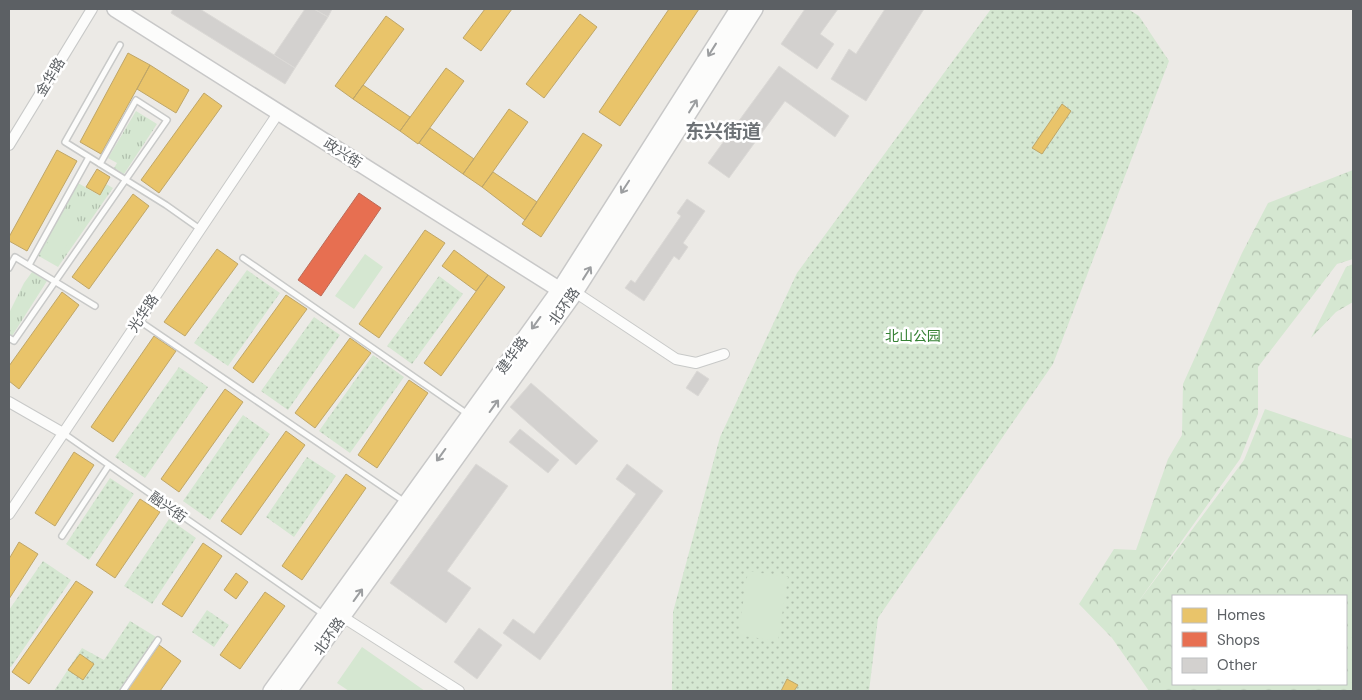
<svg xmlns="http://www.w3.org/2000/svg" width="1362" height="700" font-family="'DM Sans','Noto Sans SC',sans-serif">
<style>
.grass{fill:url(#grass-tufts)}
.forest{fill:url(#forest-crowns);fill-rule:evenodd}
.park{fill:url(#park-dots)}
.pitch{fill:#d5e7d1}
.homes{fill:#e9c46a;stroke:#bfa668}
.shops{fill:#e76f51;stroke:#bd6a57}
.building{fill:#d3d1cf;stroke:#dbd9d6}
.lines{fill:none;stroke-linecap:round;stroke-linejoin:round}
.lane-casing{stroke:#c8c9c8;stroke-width:8}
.street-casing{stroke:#c8c9c8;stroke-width:12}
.secondary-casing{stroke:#c8c8c8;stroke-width:18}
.lane{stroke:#fcfcfb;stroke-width:5}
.street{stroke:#fcfcfb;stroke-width:10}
.secondary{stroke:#fcfcfb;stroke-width:15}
.oneway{stroke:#9c9ea0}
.labels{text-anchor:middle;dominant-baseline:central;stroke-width:5;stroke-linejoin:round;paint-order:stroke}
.street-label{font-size:14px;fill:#5c6064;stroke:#fff}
.park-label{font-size:14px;fill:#378235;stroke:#fff}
.district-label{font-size:19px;font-weight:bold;fill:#6d7276;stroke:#fff}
</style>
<defs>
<pattern id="grass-tufts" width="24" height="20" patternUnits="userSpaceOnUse" patternTransform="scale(1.25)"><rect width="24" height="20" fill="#d5e7d1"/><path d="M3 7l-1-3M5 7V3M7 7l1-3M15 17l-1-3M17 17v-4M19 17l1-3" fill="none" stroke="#b0bfad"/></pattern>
<pattern id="forest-crowns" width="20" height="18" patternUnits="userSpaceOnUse" patternTransform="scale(1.25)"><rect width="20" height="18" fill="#d5e7d1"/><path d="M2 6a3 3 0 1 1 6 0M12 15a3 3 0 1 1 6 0" fill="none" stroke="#b0bfad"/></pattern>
<pattern id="park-dots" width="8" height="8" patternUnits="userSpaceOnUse" patternTransform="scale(1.25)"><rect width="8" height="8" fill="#d5e7d1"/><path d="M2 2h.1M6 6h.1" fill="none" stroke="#b0bfad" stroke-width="1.8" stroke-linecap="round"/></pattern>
</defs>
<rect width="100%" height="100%" fill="#eceae6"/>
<path class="grass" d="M136,111l21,13 -33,50 -10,-6 3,-5 -9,-5z
M78,183l21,12 7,-11 7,4 -55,79 -21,-12z
M32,272l15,9 -35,55 -3,-2v-21l15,-30z"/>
<path class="forest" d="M1353,170v89l-16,5 -79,103v47l-18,45 -104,146 108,-145 21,-51 88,30v252h-204l-37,-53 -33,-34 35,-55 22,1 32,-91 14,-24 1,-51 59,-131 26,-50zM1173,596h173v88h-173z
M1353,264v38l-17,10 -25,26 35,-71z"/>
<path class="park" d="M991,9h137l11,7 30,45 -116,303 -175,254 -9,73h-197l1,-79 47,-175 77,-164z
M247,270l33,23 -52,73 -34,-23z
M439,276l24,18 -51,70 -25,-18z
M314,317l26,18 -52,75 -27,-19z
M373,355l31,22 -54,76 -31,-22z
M179,367l29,20 -63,91 -30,-21z
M243,415l27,19 -60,86 -27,-19z
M307,457l29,19 -42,61 -28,-20z
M110,478l24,16 -45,66 -23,-16z
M169,519l27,19 -44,66 -28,-18z
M43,561l28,19 -60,87 -2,-1v-56z
M207,610l22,15 -15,22 -22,-15z
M130,621l26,16 -37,54h-65l28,-43 22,12z"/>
<path class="pitch" d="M64,214l16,9 -23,40 -16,-9z
M365,254l18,13 -29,42 -19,-13z
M748,571l40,6 -10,64 -40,-6z
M362,647l63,44h-76l-12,-8z"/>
<path class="homes" d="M485,9h27l-31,42 -18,-13z
M669,9h30l-79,117 -21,-14z
M580,14l17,13 -53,71 -18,-14z
M386,16l18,13 -51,70 -18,-13z
M128,53l22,12 -49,89 -21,-12z
M150,65l39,25 -13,23 -39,-24z
M446,68l18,13 -46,63 -18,-13z
M363,85l47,32 -10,14 -47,-32z
M204,93l18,13 -63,87 -18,-13z
M1062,104l9,7 -29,43 -10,-6z
M509,109l19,13 -46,65 -19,-13z
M430,128l44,31 -11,15 -44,-31z
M583,133l19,12 -61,92 -19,-13z
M57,150l20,11 -50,90 -18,-10v-4z
M97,169l13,8 -10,18 -14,-8z
M493,172l44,30 -12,18 -43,-33z
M133,194l16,12 -60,83 -17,-12z
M425,230l20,13 -66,95 -20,-14z
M217,249l21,15 -53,72 -21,-14z
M454,250l34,25 -12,16 -34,-25z
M488,275l17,12 -64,89 -17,-13z
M62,292l17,13 -60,84 -10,-8v-15z
M286,295l21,14 -54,74 -20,-15z
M154,336l22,15 -63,91 -22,-15z
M350,338l21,15 -56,75 -20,-15z
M409,380l19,13 -51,75 -19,-13z
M225,389l18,13 -64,90 -18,-13z
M286,431l19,14 -64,90 -20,-14z
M74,452l20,13 -39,61 -20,-13z
M346,474l20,14 -64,92 -20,-14z
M140,499l20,13 -45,66 -19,-13z
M19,542l19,12 -29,45v-40z
M203,543l19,13 -40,61 -20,-13z
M236,573l12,9 -12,17 -12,-9z
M76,581l17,11 -64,92 -17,-12z
M265,592l20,14 -45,63 -20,-14z
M159,645l22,16 -21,30h-33z
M80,654l14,10 -11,16 -15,-10z
M787,679l11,6 -4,6h-13z"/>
<path class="shops" d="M359,193l22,15 -60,88 -23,-16z"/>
<path class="building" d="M173,9h27l95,59 -10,16 -114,-71z
M305,9h9l14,8 -33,51 -21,-13z
M314,9h18l-4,8z
M805,9h33l-18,25 14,10 -17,25 -36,-25z
M885,9h39l-58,92 -35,-22 18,-30 7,5z
M779,66l70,50 -14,21 -50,-36 -56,77 -21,-15z
M687,199l18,12 -22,32 5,4 -9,13 -5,-4 -30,45 -19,-13 6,-8 4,3 46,-67 -4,-3z
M697,371l12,8 -11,17 -12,-8z
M531,383l67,58 -22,24 -66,-58z
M520,429l39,31 -11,13 -39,-31z
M476,464l32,22 -61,85 24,17 -25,35 -56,-40z
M627,464l36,27 -123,169 -37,-27 10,-14 21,15 102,-140 -20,-15z
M479,628l23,17 -25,34 -23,-17z"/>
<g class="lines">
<g class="lane-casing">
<path id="lane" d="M120,45l-55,97 101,63 34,24
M243,258l226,157
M29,265l60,-108
M9,268l6,-11 80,49
M138,320l267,182
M9,338l5,3 153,-221 -31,-20 -36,64
M63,433l260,181
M62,536l47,-71
M123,691l35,-51"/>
</g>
<g class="street-casing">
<path id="street" d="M9,145l83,-136
M575,292l101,67 20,4 28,-9
M9,402l54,31
M9,514l270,-402
M338,614l121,77"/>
</g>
<g class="secondary-casing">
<path id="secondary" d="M115,9l453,286
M271,691l289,-402 178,-280
M289,691l283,-394 183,-288"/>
</g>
<use href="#lane" class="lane"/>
<use href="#street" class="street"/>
<use href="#secondary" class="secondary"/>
</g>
<defs><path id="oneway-shaft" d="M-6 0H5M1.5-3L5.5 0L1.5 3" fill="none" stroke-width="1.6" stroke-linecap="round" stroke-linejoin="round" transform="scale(1.25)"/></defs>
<g class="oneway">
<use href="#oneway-shaft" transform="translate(712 50) rotate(122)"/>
<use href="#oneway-shaft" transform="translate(693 106) rotate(-58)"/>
<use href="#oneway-shaft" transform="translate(625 187) rotate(123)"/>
<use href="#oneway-shaft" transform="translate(587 273) rotate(-58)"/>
<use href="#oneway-shaft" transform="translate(536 323) rotate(126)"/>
<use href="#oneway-shaft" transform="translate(494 406) rotate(-54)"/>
<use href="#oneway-shaft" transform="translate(441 455) rotate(126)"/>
<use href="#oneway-shaft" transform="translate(358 595) rotate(-54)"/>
</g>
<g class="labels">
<g class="street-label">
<text transform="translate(50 77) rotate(-59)">金华路</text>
<text transform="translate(343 153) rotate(32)">政兴街</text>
<text transform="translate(564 306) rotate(-55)">北环路</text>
<text transform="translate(143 313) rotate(-56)">光华路</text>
<text transform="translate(512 355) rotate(-54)">建华路</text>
<text transform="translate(168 507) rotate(35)">融兴街</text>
<text transform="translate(329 636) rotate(-55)">北环路</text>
</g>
<g class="park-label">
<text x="913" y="336">北山公园</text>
</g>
<g class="district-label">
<text x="723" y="131">东兴街道</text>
</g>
</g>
<rect width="1362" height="700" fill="none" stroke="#5c6064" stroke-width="20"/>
<rect x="1172" y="595" width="175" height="90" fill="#ffffff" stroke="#bebfc1"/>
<rect x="1182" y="608" width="25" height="15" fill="#e9c46a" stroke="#bebfc1"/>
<text x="1217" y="620" font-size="15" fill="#5c6064">Homes</text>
<rect x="1182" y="632" width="25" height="15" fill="#e76f51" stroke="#bebfc1"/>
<text x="1217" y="645" font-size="15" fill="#5c6064">Shops</text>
<rect x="1182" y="658" width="25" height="15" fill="#d3d1cf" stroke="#bebfc1"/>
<text x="1217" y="670" font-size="15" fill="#5c6064">Other</text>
</svg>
